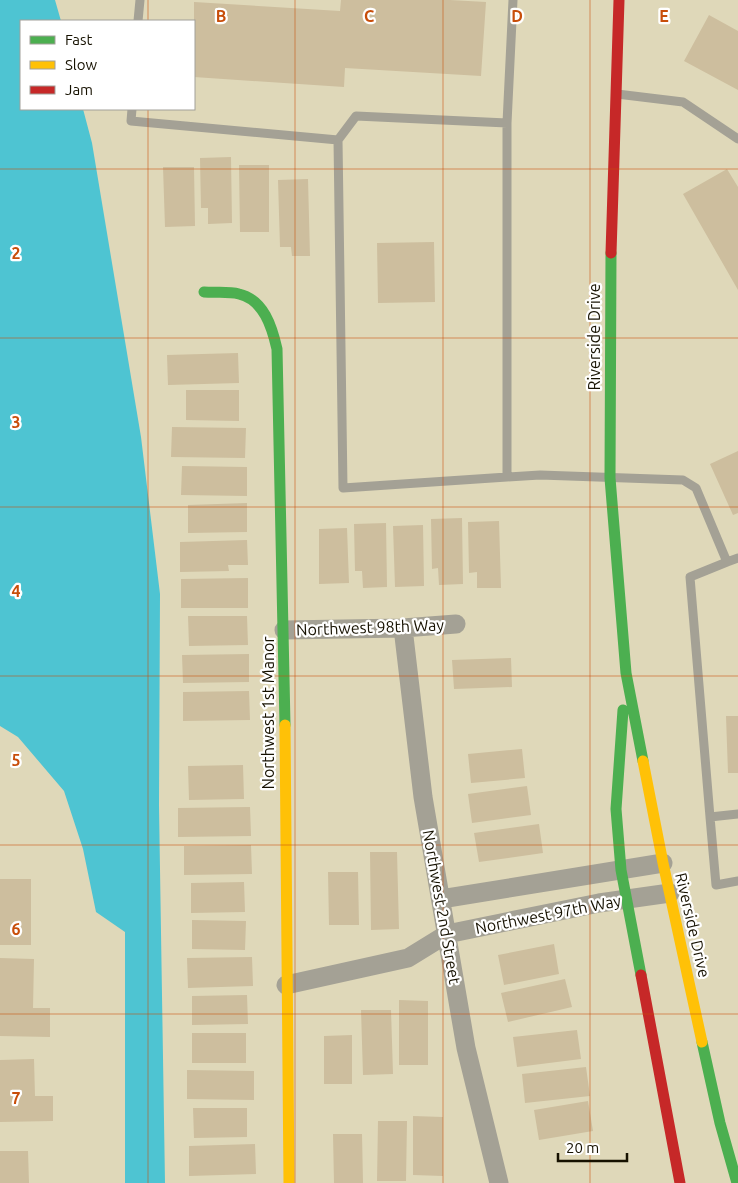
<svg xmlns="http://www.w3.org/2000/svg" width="738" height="1183" font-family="Ubuntu,sans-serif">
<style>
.water{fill:#4ec4d2}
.building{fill:#cdbe9e}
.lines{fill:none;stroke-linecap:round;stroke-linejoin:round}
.lane{stroke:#a4a195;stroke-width:9}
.street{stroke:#a4a195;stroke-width:19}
.fast{stroke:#4caf50;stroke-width:11}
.slow{stroke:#ffc107;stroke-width:11}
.jam{stroke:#c62828;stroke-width:11}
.grid{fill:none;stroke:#c84e0a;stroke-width:1;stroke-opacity:0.55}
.labels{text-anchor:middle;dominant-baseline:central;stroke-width:4.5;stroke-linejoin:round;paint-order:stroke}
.street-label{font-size:16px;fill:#161100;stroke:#fff}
.grid-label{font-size:16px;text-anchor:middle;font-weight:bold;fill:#c84e0a;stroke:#fff;stroke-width:4.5;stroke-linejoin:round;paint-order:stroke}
</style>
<rect width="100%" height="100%" fill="#dfd8b9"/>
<path class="water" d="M0,0h55l6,21h-40v88h62l9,34 49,294 19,157 -1,212 6,377h-40v-251l-29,-20 -13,-63 -19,-58 -46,-54 -18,-11z"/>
<path class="building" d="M341,0h109l36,2 -5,74 -136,-8 -1,19 -150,-10v-75l146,9z
M709,15l29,16v59l-54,-29z
M231,157l1,66 -24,1v-16h-7l-1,-50z
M239,165h30v67h-29z
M163,167h31l1,59 -30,1z
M727,169l11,18v103l-55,-96z
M308,179l2,77h-18l-1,-9h-11l-2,-67z
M434,242l1,60 -57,1 -1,-60z
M238,353l1,30 -71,2 -1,-30z
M186,390h53v31l-53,-1z
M172,427l74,1 -1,30 -74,-1z
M738,451v62l-5,2 -23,-51z
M182,466l65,1v29l-66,-1z
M247,503v29l-59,1v-28z
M462,518l1,66 -24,1 -1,-17 -6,1 -1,-50z
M499,521l2,67h-24v-16l-8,1 -1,-51z
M386,523l1,64 -24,1 -1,-17h-7l-1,-47z
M423,525l1,61 -29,1 -2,-61z
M347,528l2,55 -30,1v-55z
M247,540l1,25h-20l1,6 -49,1v-30z
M248,578v30h-67v-29z
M188,616h59l1,29 -59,1z
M249,654v28l-66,1 -1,-28z
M511,658l1,29 -58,2 -2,-29z
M249,691l1,29 -67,1v-29z
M726,716h12v57h-10z
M522,749l3,29 -54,5 -3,-29z
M243,765l1,34 -55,1 -1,-34z
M527,786l4,29 -59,8 -4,-29z
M250,807l1,29 -73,1v-29z
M539,824l4,29 -64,9 -5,-29z
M251,845l1,29 -68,1v-29z
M370,852h27l2,77 -28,1z
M328,872h30l1,53h-30z
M0,879h31v66h-31z
M244,882l1,30 -54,1v-30z
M192,920l54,1 -1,29 -53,-1z
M554,944l5,30 -55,11 -6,-30z
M252,957l1,29 -65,2 -1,-30z
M0,958l34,1 -1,49h17v29l-50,-1z
M565,979l7,28 -64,15 -7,-29z
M247,995l1,29 -56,1v-29z
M399,1000l29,1v64h-29z
M361,1010h30l2,64 -30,1z
M577,1030l4,29 -64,8 -4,-30z
M192,1033h54v30h-54z
M352,1035v49h-28v-48z
M34,1059l1,37h18v25l-53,1v-62z
M586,1067l4,29 -65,7 -3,-29z
M187,1070l67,1v29l-67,-1z
M588,1101l5,30 -54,9 -5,-30z
M193,1108h54v29l-53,1z
M413,1116l30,1v59l-30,-1z
M378,1121h29l-1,60h-29z
M333,1134h29l1,49h-29z
M255,1144l1,30 -67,2v-30z
M0,1151h28l1,32h-29z"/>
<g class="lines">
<path class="lane" d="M513,0l-6,123v354l33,-2 143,5 13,8 31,74 11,-4
M138,21l2,-21
M617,94l66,8 55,37
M132,109l-1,12 207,19 18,-24 151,7
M338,140l5,348 164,-11
M727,562l-37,15 20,240 28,-3
M710,817l6,68 22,-4"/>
<path class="street" d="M403,628l20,169 43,251 33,135
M284,630l119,-2 53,-4
M441,899l222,-36
M286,985l122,-27 39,-24 152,-31 71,-10"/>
<path class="fast" d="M611,253l-1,225 16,195 17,88
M204,292c12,1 24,-1 35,2 25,6 33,33 38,55l8,376
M623,710l-7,99 5,61 20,105
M702,1042l18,81 17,60"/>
<path class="slow" d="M285,725l4,458
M643,761l20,102 39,179"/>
<path class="jam" d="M611,253l8,-253
M641,975l39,208"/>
</g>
<path class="grid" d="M148,0v21M295,0v1183M443,0v1183M590,0v1183M148,109v1074M0,169h738M0,338h738M0,507h738M0,676h738M0,845h738M0,1014h738"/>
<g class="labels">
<g class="street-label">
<text transform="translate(594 337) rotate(-90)">Riverside Drive</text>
<text transform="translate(370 627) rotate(-2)">Northwest 98th Way</text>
<text transform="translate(268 713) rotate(-90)">Northwest 1st Manor</text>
<text transform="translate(442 907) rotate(80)">Northwest 2nd Street</text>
<text transform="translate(548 914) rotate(-11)">Northwest 97th Way</text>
<text transform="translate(693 925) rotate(77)">Riverside Drive</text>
</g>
</g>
<g class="grid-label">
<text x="221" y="22">B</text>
<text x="369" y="22">C</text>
<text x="517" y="22">D</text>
<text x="664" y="22">E</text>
<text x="16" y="259">2</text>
<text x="16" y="428">3</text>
<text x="16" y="597">4</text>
<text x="16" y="766">5</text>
<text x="16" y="935">6</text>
<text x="16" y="1104">7</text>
</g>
<rect x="20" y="20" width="175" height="90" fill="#ffffff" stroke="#a2a099"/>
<rect x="30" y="36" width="25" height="8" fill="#4caf50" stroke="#a2a099"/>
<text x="65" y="45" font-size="15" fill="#161100">Fast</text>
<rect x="30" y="61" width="25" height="8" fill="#ffc107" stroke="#a2a099"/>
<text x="65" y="70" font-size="15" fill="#161100">Slow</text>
<rect x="30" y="86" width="25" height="8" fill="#c62828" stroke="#a2a099"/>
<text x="65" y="95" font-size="15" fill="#161100">Jam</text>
<path d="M558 1153v8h69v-8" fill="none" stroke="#161100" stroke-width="2.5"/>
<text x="566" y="1153" font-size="15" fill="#161100" stroke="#ffffff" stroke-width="4" paint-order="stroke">20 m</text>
</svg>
